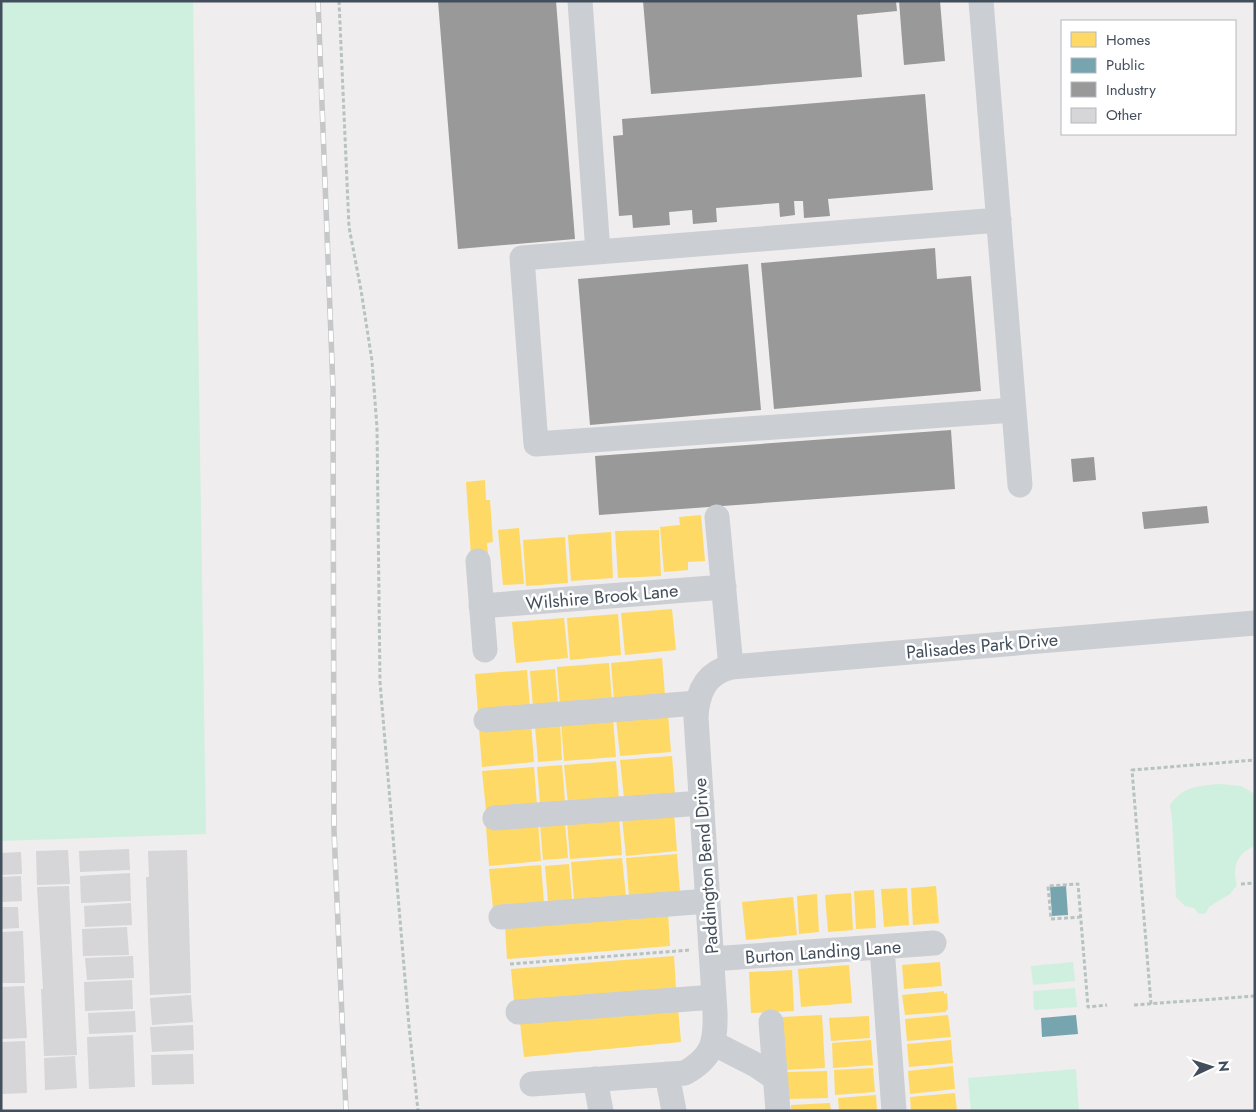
<svg xmlns="http://www.w3.org/2000/svg" width="1256" height="1112" font-family="Jost,sans-serif">
<style>
.green{fill:#cff0df}
.homes{fill:#ffd966}
.public{fill:#76a5af}
.industry{fill:#999}
.building{fill:#d6d5d7}
.lines{fill:none;stroke-linecap:round;stroke-linejoin:round}
.path{stroke:#b6c3c1;stroke-width:3;stroke-dasharray:4 2.5;stroke-linecap:butt}
.minor{stroke:#cbced2;stroke-width:25}
.rail-casing{stroke:#c5c7c9;stroke-width:5.5}
.rail{stroke:#fff;stroke-width:4;stroke-dasharray:11;stroke-linecap:butt}
.labels{text-anchor:middle;dominant-baseline:central;stroke-width:5;stroke-linejoin:round;paint-order:stroke}
.street-label{font-size:18px;fill:#434e5c;stroke:#fff}
</style>
<rect width="100%" height="100%" fill="#efeded"/>
<path class="green" d="M1,1h192l13,833 -205,7z
M1220,784l21,2 14,8v52c-19,8 -23,21 -18,39l-7,9 -21,13 -3,6 -7,1 -5,-6 -9,-2 -9,-9 -4,-79 -2,-13c13,-19 29,-19 50,-21z
M1073,962l2,19 -42,4 -2,-19z
M1075,988l2,19 -43,3 -1,-19z
M1076,1069l3,42h-108l-3,-33z"/>
<path class="homes" d="M485,480l1,20h4l3,42 -6,1 1,10 -17,2 -5,-73z
M701,515l4,46 -17,1v8l-24,2 -4,-45 20,-2 -1,-8z
M519,528l5,56 -21,1 -5,-55z
M659,530l2,46 -43,2 -3,-47z
M611,532l2,46 -42,3 -3,-46z
M565,537l3,46 -42,3 -3,-46z
M672,609l4,41 -51,5 -4,-42z
M618,614l3,41 -51,5 -3,-42z
M564,618l4,40 -52,5 -4,-41z
M662,658l3,37 -51,5 -3,-37z
M609,663l3,38 -52,5 -3,-39z
M555,669l3,35 -25,3 -3,-36z
M527,670l3,38 -52,4 -3,-38z
M668,714l3,38 -51,4 -4,-38z
M613,718l3,39 -52,4 -3,-38z
M531,723l3,39 -52,5 -3,-39z
M560,724l2,36 -24,2 -3,-36z
M672,756l3,38 -51,4 -4,-38z
M616,761l3,38 -51,5 -4,-39z
M562,765l3,36 -25,2 -3,-36z
M534,767l3,38 -51,5 -4,-39z
M674,813l3,38 -51,5 -4,-38z
M619,816l3,39 -52,4 -3,-38z
M565,822l3,36 -25,2 -3,-36z
M538,823l3,38 -52,5 -3,-39z
M677,854l3,38 -51,4 -3,-38z
M622,858l4,38 -52,4 -3,-38z
M569,864l3,36 -24,2 -3,-36z
M541,865l3,38 -51,5 -4,-39z
M936,886l3,37 -26,2 -2,-37z
M907,888l2,37 -25,2 -3,-38z
M874,890l2,38 -20,1 -2,-38z
M851,893l2,37 -25,2 -3,-37z
M817,894l2,38 -20,2 -2,-38z
M793,897l4,38 -51,5 -4,-38z
M668,913l2,33 -163,13 -2,-32z
M674,956l2,32 -162,14 -3,-33z
M940,962l2,24 -38,3 -2,-24z
M849,965l3,38 -51,4 -3,-38z
M792,970l2,41 -43,2 -2,-41z
M944,991v3l3,-1 1,17h-2v2l-41,3 -3,-20z
M678,1008l3,34 -157,15 -4,-34z
M822,1015l3,53 -40,2 -3,-53z
M948,1015l3,22 -44,4 -2,-22z
M869,1016l1,22 -39,3 -2,-23z
M871,1040l2,25 -40,3 -1,-25z
M951,1040l2,23 -44,4 -2,-23z
M953,1066l2,23 -45,5 -2,-23z
M873,1068l2,24 -40,3 -1,-25z
M827,1071l1,27 -40,1 -1,-27z
M955,1093l2,18h-46l-1,-14z
M876,1095l1,16h-38l-1,-13z
M830,1103l1,8h-40v-6z"/>
<path class="public" d="M1066,886l2,29 -16,1 -2,-29z
M1076,1015l2,19 -36,3 -1,-19z"/>
<path class="industry" d="M438,1h118l19,238 -117,10z
M643,1h253l1,10 -40,4 5,62 -211,17z
M899,1h41l5,60 -41,4z
M925,94l8,96 -105,9 2,17 -26,2 -1,-17h-9l1,14 -15,2 -1,-14 -63,5 1,14 -24,2 -1,-14 -23,2 1,13 -37,3 -1,-13 -13,1 -6,-80 10,-1 -1,-16z
M935,248l2,31 34,-3 10,115 -207,18 -13,-146z
M748,264l13,146 -171,15 -12,-146z
M951,430l4,59 -356,26 -4,-59z
M1094,457l2,23 -23,2 -2,-23z
M1207,506l2,17 -65,6 -2,-17z"/>
<path class="building" d="M129,849l1,21 -50,2 -1,-21z
M68,850l2,34 -33,1 -1,-34z
M187,850l4,143 -41,2 -4,-118h3l-1,-26z
M21,852l1,22 -21,1v-22z
M130,873l1,28 -50,2 -1,-27z
M21,876l1,25 -21,1v-25z
M69,886l8,169 -33,1 -3,-67h2l-6,-102z
M131,903l1,22 -47,2 -1,-21z
M1,907h17l1,21 -18,1z
M127,927l2,28 -46,1 -1,-27z
M23,931l2,52h-24v-51z
M133,956l1,22 -47,2 -2,-22z
M132,980l1,29 -48,2 -1,-29z
M24,986l3,52 -26,1v-52z
M191,995l2,27 -41,3 -2,-27z
M135,1011l1,21 -47,2 -1,-21z
M193,1025l1,25 -42,2 -2,-25z
M133,1035l2,52 -46,2 -2,-52z
M25,1041l2,52 -26,1v-52z
M193,1054l1,30 -42,1 -1,-30z
M75,1056l2,32 -32,2 -1,-32z"/>
<g class="lines">
<path class="path" d="M339,1l10,226 12,63 11,71 5,67 3,254 29,344 9,85
M1241,884l14,-1
M1081,917l-30,2 -3,-33 30,-2 10,123 19,-2
M510,964l180,-14
M1151,1004l-19,-234 123,-10
M1134,1005l121,-9"/>
<path class="minor" d="M580,1l18,251
M981,1l39,484
M999,220l-477,38 14,186 478,-34
M717,517l14,150
M478,561l7,89
M481,606l243,-19
M486,720l211,-17
M495,818l207,-15
M501,917l207,-16
M882,947l12,164
M712,959l222,-16
M518,1012l196,-15
M771,1022l7,89
M713,1043l43,22 20,14
M667,1074l7,37
M595,1079l6,32
M532,1084l153,-11c28,-16 31,-31 30,-61l-19,-294c1,-24 9,-45 35,-51l524,-44"/>
<g class="rail-casing">
<path id="rail" d="M318,1l15,387 1,442 12,281"/>
</g>
<use href="#rail" class="rail"/>
</g>
<g class="labels">
<g class="street-label">
<text transform="translate(602 597) rotate(-5)">Wilshire Brook Lane</text>
<text transform="translate(982 646) rotate(-5)">Palisades Park Drive</text>
<text transform="translate(706 866) rotate(-94)">Paddington Bend Drive</text>
<text transform="translate(823 952) rotate(-4)">Burton Landing Lane</text>
</g>
</g>
<rect width="1256" height="1112" fill="none" stroke="#434e5c" stroke-width="5"/>
<rect x="1061" y="20" width="175" height="115" fill="#ffffff" stroke="#b4b8be"/>
<rect x="1071" y="32" width="25" height="15" fill="#ffd966" stroke="#b4b8be"/>
<text x="1106" y="45" font-size="15" fill="#434e5c">Homes</text>
<rect x="1071" y="58" width="25" height="15" fill="#76a5af" stroke="#b4b8be"/>
<text x="1106" y="70" font-size="15" fill="#434e5c">Public</text>
<rect x="1071" y="82" width="25" height="15" fill="#999999" stroke="#b4b8be"/>
<text x="1106" y="95" font-size="15" fill="#434e5c">Industry</text>
<rect x="1071" y="108" width="25" height="15" fill="#d6d5d7" stroke="#b4b8be"/>
<text x="1106" y="120" font-size="15" fill="#434e5c">Other</text>
<g transform="translate(1211 1067) rotate(86)" stroke="#ffffff" stroke-width="4" paint-order="stroke">
<path d="M0-4L9 19L0 12L-9 19Z" fill="#434e5c"/>
<text y="-8" font-size="14" font-weight="bold" text-anchor="middle" fill="#434e5c">N</text>
</g>
</svg>
